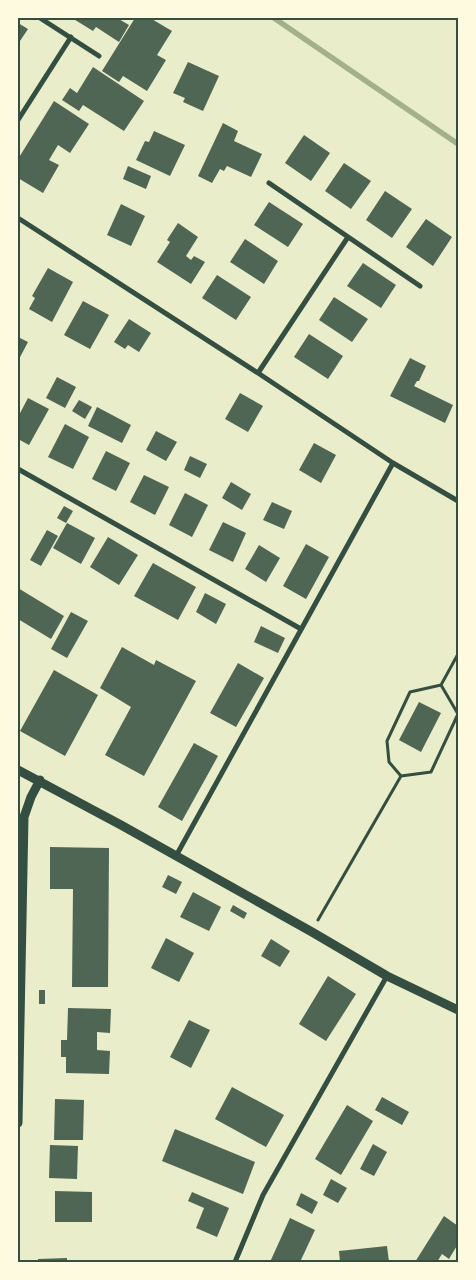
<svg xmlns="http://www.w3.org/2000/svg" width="476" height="1280" font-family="Rubik,sans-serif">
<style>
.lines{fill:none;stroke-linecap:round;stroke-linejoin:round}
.stream{stroke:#a3b18a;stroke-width:5.5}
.building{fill:#4f6655}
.path{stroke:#344e41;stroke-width:3}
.minor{stroke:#344e41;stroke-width:5}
.tertiary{stroke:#344e41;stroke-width:9}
.neatline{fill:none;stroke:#344e41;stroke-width:2}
</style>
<rect width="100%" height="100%" fill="#e9edc9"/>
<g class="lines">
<path class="stream" d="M274,18l184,126"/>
</g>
<path class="building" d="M72,18h45l12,7 -10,17 -23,-15 -3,4z
M135,18h15l22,13 -15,24 9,5 -19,31 -24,-15 -4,6 -17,-11z
M18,23l10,6 -10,15z
M188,62l31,14 -16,35 -20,-9 2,-4 -12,-5z
M93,67l51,34 -20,30 -41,-26 -4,6 -17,-11 8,-12 7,5z
M54,101l35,23 -19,29 -12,-8 -9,15 10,5 -16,28 -25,-15v-19z
M223,123l15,8 -4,10 28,13 -11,23 -24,-11 -3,5 -4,-2 -8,14 -14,-7z
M154,131l31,14 -15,31 -34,-16 9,-19 4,1z
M304,135l26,18 -19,28 -26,-18z
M344,163l27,18 -20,28 -26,-18z
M128,166l23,10 -5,13 -23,-10z
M385,191l27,18 -20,29 -26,-18z
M269,202l34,22 -15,23 -34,-22z
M121,204l24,12 -14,30 -24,-11z
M426,219l26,18 -19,29 -27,-19z
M178,223l20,14 -12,19 5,4 3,-4 11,6 -14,22 -34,-22 13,-20 -3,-2z
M245,239l33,22 -14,23 -34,-22z
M363,263l33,22 -15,23 -34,-22z
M48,268l25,14 -21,40 -23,-13 6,-11 -3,-2z
M217,275l34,22 -15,23 -34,-22z
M334,297l34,22 -16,23 -33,-22z
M83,301l26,14 -19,34 -26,-14z
M129,319l22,14 -12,19 -11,-7 -3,4 -11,-7z
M309,334l34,22 -15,23 -34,-22z
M18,337l10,5 -10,19z
M410,358l16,8 -7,15h-2l-3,5 39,19 -8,18 -55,-27z
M57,377l19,10 -11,21 -19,-10z
M240,393l23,13 -15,26 -23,-13z
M28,398l21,11 -20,36 -11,-6v-22z
M79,400l13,7 -7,12 -13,-8z
M97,407l34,18 -9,18 -34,-17z
M65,424l24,13 -16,32 -25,-12z
M156,431l21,11 -11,19 -20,-11z
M314,443l22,12 -15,28 -22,-13z
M106,451l24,12 -14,28 -24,-12z
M190,456l17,8 -7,14 -16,-8z
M144,475l25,12 -14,28 -25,-13z
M231,482l20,12 -9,16 -20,-12z
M185,493l23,12 -16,32 -23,-12z
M272,502l20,9 -8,18 -21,-9z
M64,506l9,5 -7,12 -9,-5z
M223,522l23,11 -13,29 -24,-12z
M67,523l28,15 -14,26 -28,-16z
M47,530l11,6 -17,30 -11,-6z
M108,537l30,18 -19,30 -29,-18z
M306,544l23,13 -23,42 -23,-13z
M259,545l21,13 -14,24 -21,-13z
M153,563l43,24 -18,33 -44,-24z
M18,588l46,28 -13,23 -33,-20z
M205,593l21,11 -10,20 -20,-12z
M71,612l17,9 -21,37 -16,-9z
M261,626l24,12 -7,15 -24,-11z
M122,647l32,18 2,-5 40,21 -52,95 -39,-21 26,-48 -31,-19z
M238,663l26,15 -28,49 -26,-14z
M54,670l44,25 -33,61 -45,-25z
M419,702l22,11 -20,39 -22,-12z
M194,743l24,13 -36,65 -24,-14z
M50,847l59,1 -1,139h-36l1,-98h-23z
M168,875l14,7 -6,12 -14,-7z
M193,892l28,15 -12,24 -29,-14z
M233,905l14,8 -3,6 -14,-8z
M166,938l28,15 -15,29 -28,-14z
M271,939l19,12 -10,16 -19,-11z
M328,976l28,18 -30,47 -27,-17z
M39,990h6v14h-6z
M68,1008l43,1 -1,24 -13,-1v18l13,1 -1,23 -43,-1v-16h-5v-17h6z
M189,1020l21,10 -19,38 -21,-11z
M232,1087l52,28 -18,32 -51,-28z
M382,1097l27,15 -7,13 -27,-15z
M55,1099l29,1 -1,40h-29z
M347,1105l26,16 -32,54 -26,-16z
M175,1129l80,33 -12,32 -81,-33z
M373,1144l14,8 -13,24 -14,-7z
M50,1145l28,1 -1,33 -28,-1z
M331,1179l16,9 -9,15 -15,-8z
M55,1191l37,1v30h-37z
M192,1192l37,16 -12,29 -21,-9 8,-20 -16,-7z
M301,1193l17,9 -6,12 -16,-9z
M444,1216l14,10v18l-9,15 -7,-5 -5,8h-22z
M290,1218l25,12 -15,32h-30z
M387,1246l2,16h-49l-1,-11z
M67,1258v4h-29v-3z"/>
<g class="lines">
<path class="path" d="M401,776l30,-4 27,-58 -17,-29
M318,920l83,-144 -12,-14 -2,-21 23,-49 31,-7 17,-31"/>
<path class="minor" d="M40,18l59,38
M18,120l53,-83
M269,183l151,103
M18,218l240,155 135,90 65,38
M258,373l90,-136
M18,469l283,160
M176,856l217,-393
M235,1262l28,-67 124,-219"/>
<path class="tertiary" d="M18,770l103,55 191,107 75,44 71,34
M18,1123l6,-306 7,-20 9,-17"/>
</g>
<rect width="476" height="1280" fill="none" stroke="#fefae0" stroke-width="38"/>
<rect x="19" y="19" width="438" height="1242" class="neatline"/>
</svg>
